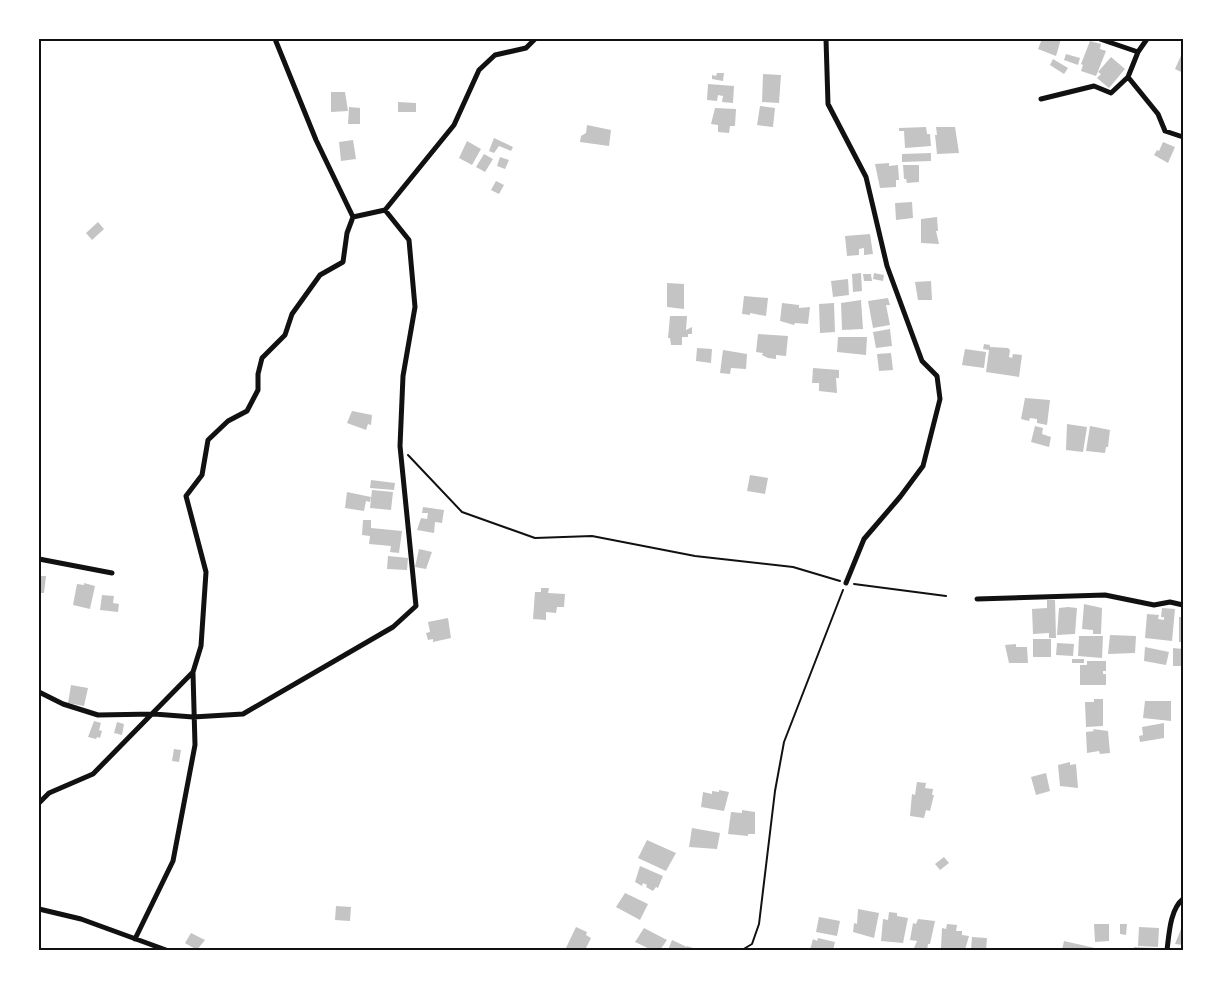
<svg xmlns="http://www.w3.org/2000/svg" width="1222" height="989" font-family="'PT Sans Narrow',sans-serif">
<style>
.building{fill:#c4c4c4}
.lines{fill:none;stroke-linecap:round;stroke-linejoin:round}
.path{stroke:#111;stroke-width:2}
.minor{stroke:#111;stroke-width:5}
.neatline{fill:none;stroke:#111;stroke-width:2}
</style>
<rect width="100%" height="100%" fill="#fff"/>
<path class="building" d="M1042,39h19l-5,17 -18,-7z
M1090,41l11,3 -1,5 6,2 -10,25 -15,-5 2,-6 -2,-1z
M1183,51v22l-8,-4z
M1066,54l14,4 -2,7 -14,-5z
M1111,57l14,12 -16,19 -12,-10 4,-4 -3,-2z
M1053,59l15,9 -4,6 -14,-9z
M717,73h7l-1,8 -11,-2v-4l4,1z
M763,74l18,1 -2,28 -17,-1z
M708,84l26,2 -1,17 -11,-1 1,-6 -5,-1 -1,6 -10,-1z
M331,92h14l3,19 -17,1z
M398,102l18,1v9h-18z
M760,106l15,2 -2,19 -16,-2z
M349,107l11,1v16h-12z
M715,108l21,1 -1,17h-5l-1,7 -11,-1v-7l-7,-1z
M587,125l24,5 -2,16 -29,-4 1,-6 5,-3z
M926,127l1,7h3l1,12 -26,2 -1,-17h-5v-3z
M936,127h19l4,26 -22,1 -2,-19h2z
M494,138l19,9 -2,4 -12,-5 -5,7 -5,-2z
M353,140l3,19 -15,2 -2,-19z
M467,141l14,8 -9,16 -13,-7z
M1163,142l12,5 -7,16 -14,-8 3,-5 2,1z
M931,153v8l-29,1v-8z
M484,154l9,5 -8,13 -9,-5z
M500,157l9,3 -4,9 -8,-3z
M889,163v3l9,-1 1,15h-3v7l-16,1 -5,-24z
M903,165h16v17l-12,1 -1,-4h-2z
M496,181l8,4 -5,9 -8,-4z
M912,202l1,16 -17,2 -1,-17z
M937,217l1,14h-2l3,13 -18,-1v-24z
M98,222l6,7 -12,11 -6,-7z
M870,234l3,20 -9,1v-7l-5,1v6l-12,1 -2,-20z
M861,273l1,18 -9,1 -1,-18z
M874,273l10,2 -1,6 -10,-2z
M863,274h8l1,7h-8z
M848,279l1,16 -16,2 -2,-16z
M931,281l1,19h-14l-3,-18z
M667,283l17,1v25l-17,-2z
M744,296l24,2 -2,18 -16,-3v2l-8,-1z
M888,298l2,7h-4l4,20 -17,3 -5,-27z
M861,300l2,29 -21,1 -1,-27z
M782,303l17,2v3l11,-1 -2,17 -13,-1 -1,2 -14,-4z
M834,303l1,29 -15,1 -1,-29z
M670,316h17l-1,14 6,-3v7h-4v3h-6v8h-11l-1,-7h-2z
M890,329l2,17 -16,2 -3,-16z
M758,334l30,2 -2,20 -10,-1v4l-8,-1 -6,-3 1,-2 -7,-1z
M838,337h29l-1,18 -29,-3z
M984,344l6,1v2l18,1 2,2 -1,7 3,1 1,-4 9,1 -3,22 -33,-5 3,-22 -6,-1z
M697,348l15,1 -1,14 -15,-2z
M965,349l21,3 -2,16 -22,-3z
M723,350l24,4 -1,15 -15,-1 -1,6 -10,-1z
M891,353l2,17 -14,1 -2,-17z
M813,368l26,2v8h-3l1,15 -18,-2v-8h-7z
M1025,398l25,2 -3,25 -10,-2v-4l-7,-1 -1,3 -8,-2z
M352,411l20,4 -1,10 -3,-1 -2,6 -19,-7z
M1067,424l20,3 -4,25 -17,-2z
M1035,426l8,2 -1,6 9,3 -2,10 -18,-5z
M1090,426l20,4 -2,17h-2l-1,6 -19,-2z
M750,475l18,3 -3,16 -18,-3z
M371,480l24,3 -1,7 -24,-2z
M372,490l21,2 -2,18 -21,-2z
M347,492l24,5 -1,5 -4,-1 -2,10 -19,-3z
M423,507l21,3 -2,13 -7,-1 -1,11 -17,-3 4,-12 6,1 1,-6h-6z
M363,520h8v8l31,3 -3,22 -9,-1 1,-6 -22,-2 1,-8 -8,-1z
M419,549l13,3 -6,17 -11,-2z
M388,556l20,2 -1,12 -20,-1z
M39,576h7l-2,17h-5z
M84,583l11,3 -5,23 -17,-4 4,-21 7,1z
M541,588h8l-1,5 17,1 -1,13h-7l-1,6 -10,-1v8l-13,-1 2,-27h6z
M102,595l12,1 -1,7 6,1 -1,8 -18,-2z
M1047,600h8l1,38h-7v-5l-16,1 -1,-25 15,-1z
M1084,604l18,4 -1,26h-8v-4l-11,-1z
M1068,607l9,1 -2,26 -18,1 2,-27z
M1162,608l13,1 -3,32 -27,-3 2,-24 12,1 -1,4 6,1v-3h-3z
M1179,617h4v25h-4z
M448,618l3,20 -18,4v-3l-5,1 -2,-7 4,-1 -2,-10z
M1110,635l26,1 -1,17 -27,1z
M1079,636h24l-1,22 -24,-2z
M1033,639h18v18h-18z
M1057,643l17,1 -1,12 -17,-1z
M1016,644v3h11l1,16h-19l-4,-18z
M1145,647l24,5 -3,13 -22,-4z
M1173,648l10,1v17h-10z
M1072,659h12v4h-12z
M1087,661h19v10h-3v3h3v11h-26v-20h7z
M71,685l17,3 -4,18 -16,-3z
M1094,699h9v27l-17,1 -1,-25h9z
M1145,701h26v20l-28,-3z
M94,721l7,2 -2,7 3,1 -2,7 -3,-1 -1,2 -8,-2z
M117,722l7,2 -2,11 -8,-2z
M1164,723v15l-24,4 -1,-6 4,-1 -1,-8z
M1093,729l15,2 2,22 -10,1 -1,-3 -12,2 -1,-21 8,-1z
M174,749l7,1 -2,12 -7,-1z
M1070,762v3l6,-1 2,24 -18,-2 -2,-21z
M1046,773l4,18 -14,4 -5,-18z
M917,782l9,1 -1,5 8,1 -1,6h2l-4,16 -4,-1 -2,8 -14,-2 2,-22 3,1z
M719,790l10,2 -5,19 -23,-4 2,-15 9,2v-3l7,1z
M742,810l13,2v22h-7v2l-20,-2 3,-22 11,1z
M692,828l28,5 -3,16 -28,-2z
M647,840l29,13 -10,18 -28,-13z
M944,857l5,6 -9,7 -5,-6z
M640,866l23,10 -5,12 -2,-1 -3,4 -7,-4 1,-2 -4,-2 -1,3 -7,-4z
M625,893l23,11 -8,16 -24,-13z
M336,906l15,1 -1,14 -15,-1z
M858,909l21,4 -5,25 -21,-6 1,-9 3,1z
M889,912l8,1v3l11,2 -5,25 -22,-2 2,-22 5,1z
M819,917l21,4 -3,15 -21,-4z
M918,919l17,2 -5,23h-2l-1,6 -13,-2 3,-7 -7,-1 3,-17 3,1z
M947,924l10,1 -1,6h6v4l7,1 -4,14 -24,-2 1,-20 4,1z
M1094,924h15v17l-14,1z
M1120,924h7l-1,11 -6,-1z
M1183,924v21l-8,-1z
M576,927l11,5 -1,3 5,3 -6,12h-20z
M1139,927l20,1 -1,19 -20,-1z
M644,928l23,12 -7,10h-8l-17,-8z
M191,933l14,7 -8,10 -12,-7z
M972,937l15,1 -1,12h-15z
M818,938l17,4 -2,8h-23l3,-11 4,2z
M672,940l15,7v-1l12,4h-31z
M1064,941l31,7 -1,2h-32z
M1134,947l22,1v2h-23z"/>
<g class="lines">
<path class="path" d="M408,455l54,57 73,26 57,-2 103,20 98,11 47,14
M854,584l92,12
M742,950l10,-6 7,-20 16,-133 9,-49 59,-152"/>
<path class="minor" d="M826,39l2,65 38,73 21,89 35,95 15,15 3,23 -17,67 -23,31 -36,42 -18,44
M1100,39l38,13
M1128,77l30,37 7,17 18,6
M1041,99l53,-13 17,7 17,-16 10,-25 9,-13
M385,210l69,-85 25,-55 16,-15 31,-7 9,-9
M39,559l73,14
M977,599l128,-4 49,10 16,-3 13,3
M39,692l24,12 35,11 56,-1 39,3 50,-3 150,-87 23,-21 -16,-160 3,-70 12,-69 -6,-67 -24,-30 -32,7 -37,-77 -41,-101
M39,803l10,-10 44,-19 100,-102 8,-26 5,-74 -20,-76 16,-21 6,-35 20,-19 19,-10 11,-21v-16l4,-16 23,-23 7,-21 28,-39 23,-13 4,-29 6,-16
M39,909l42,10 85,31
M135,939l38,-78 22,-116 -2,-72
M1167,950c2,-15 3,-41 16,-51"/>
</g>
<rect width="1222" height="989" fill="none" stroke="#ffffff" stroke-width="80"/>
<rect x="40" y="40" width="1142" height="909" class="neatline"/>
</svg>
